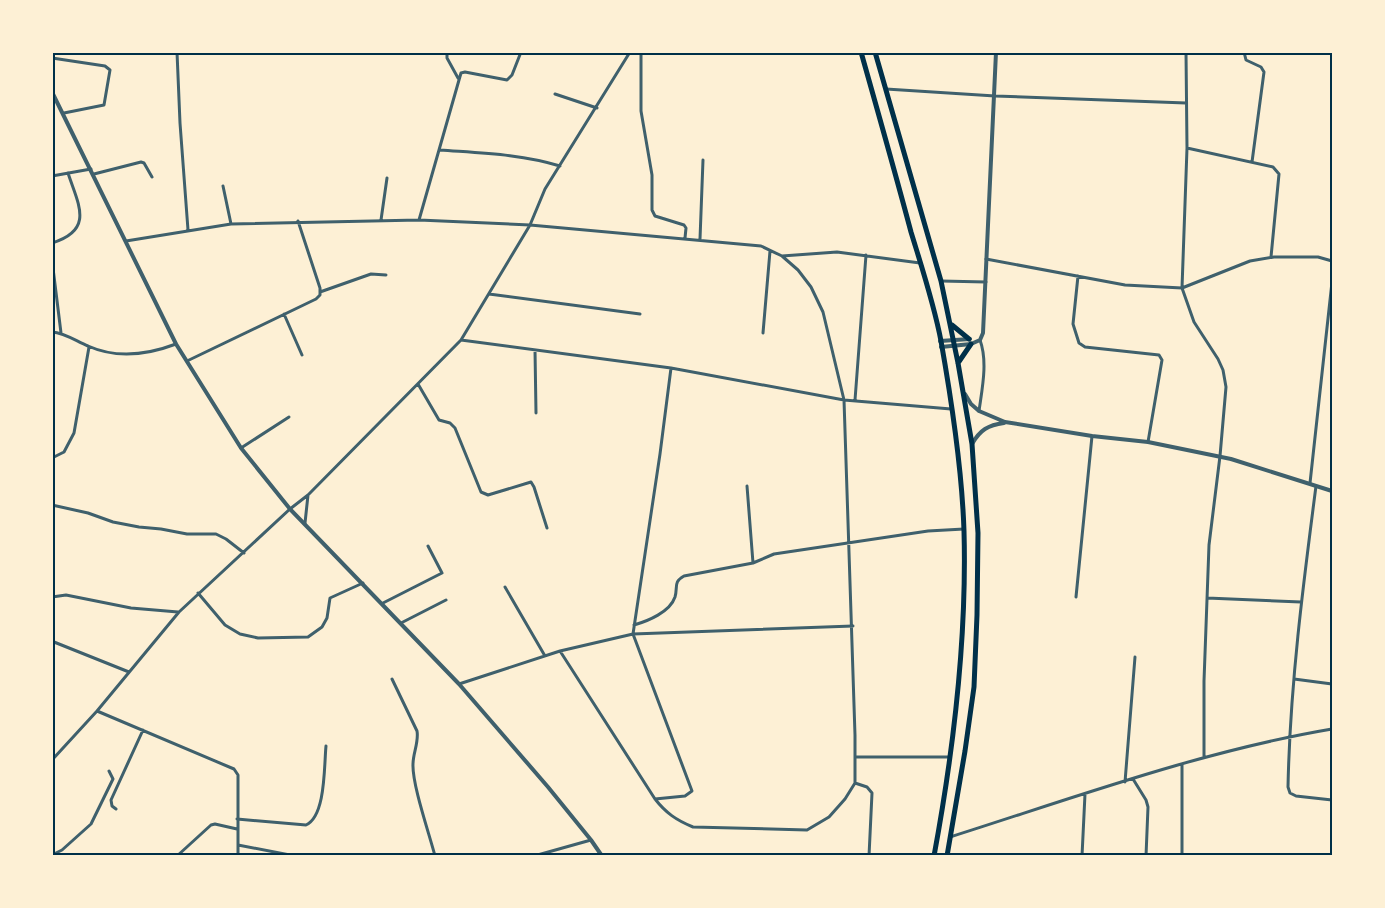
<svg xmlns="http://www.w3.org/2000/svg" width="1385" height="908" font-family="Poppins,sans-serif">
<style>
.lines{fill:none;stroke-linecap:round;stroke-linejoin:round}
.minor{stroke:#3f606c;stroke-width:3}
.tertiary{stroke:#3f606c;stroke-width:4}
.primary{stroke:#003049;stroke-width:5}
.neatline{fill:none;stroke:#003049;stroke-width:2}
</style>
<rect width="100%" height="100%" fill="#fdf0d5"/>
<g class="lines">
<path class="minor" d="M177,52l3,71 8,107
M447,52v6l11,20
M641,52v59l11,64v35l3,6 29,9 2,3 -1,10
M1186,52l1,96 -5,140 12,34 24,37 5,11 3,17 -6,69 -11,89 -5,136v75
M1244,52l2,8 15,7 3,5 -12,90
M52,58l53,8 5,4 -6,35 -40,8
M886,89l109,7 191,7
M555,94l42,14
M1187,148l86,19 6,7 -8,83
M440,150c40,3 81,4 120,16
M94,174l47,-12 3,1 8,14
M52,176l39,-7
M223,186l8,38
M381,220l6,-42
M419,220l42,-147 4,-1 42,8 5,-5 9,-23
M700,239l3,-79
M126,241l105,-17 188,-4 111,5 231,21 21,10 16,14 13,17 12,25 21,88 11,335v48l-10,16 -16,18 -22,13 -114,-3c-17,-7 -27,-14 -38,-28l-95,-148
M52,243c43,-13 26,-39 16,-70
M782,256l55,-4 83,11
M986,259l139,26 57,3 68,-27 24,-4h44l14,4
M52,260l9,73
M1078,276l-5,48 6,19 6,4 74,8 3,5 -14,82
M941,281l45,1
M320,292l51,-18 15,1
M489,294l151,20
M284,314l18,41
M52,332c13,1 24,9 36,14 29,13 59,9 88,-2
M763,333l7,-82
M461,340l69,-115 15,-36 85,-137
M535,350l1,63
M187,361l129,-62 4,-4v-7l-22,-67
M418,384l21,36 11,3 5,5 26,64 7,3 43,-13 3,5 13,41
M855,400l11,-145
M979,411c3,-22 9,-49 1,-71
M241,448l48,-31
M54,457l10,-5 10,-19 15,-86
M1310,483l22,-201
M747,486l6,77
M1316,486c-13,100 -26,200 -28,301l2,6 6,3 36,4
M52,505l36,8 25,9 26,5 22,2 26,5h29l10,5 18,14
M305,523l3,-28
M505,587l40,69
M198,593l27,32 15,9 18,4 50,-1 14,-10 5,-9 3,-20 33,-15
M52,597l14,-2 65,13 47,4
M1076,597l16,-161
M1207,598l94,4
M383,603l59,-30 -14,-27
M401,623l45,-23
M634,625c14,-4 36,-13 41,-28 3,-10 -2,-15 9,-21l69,-13 21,-9 154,-23 36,-2
M54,642l75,30
M392,679l25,52c2,11 -4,22 -4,33 -1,20 16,69 22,92
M1294,679l38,5
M459,684l101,-33 73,-17 220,-8
M97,711l137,58 4,6v81
M855,757h94
M52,760l45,-49 82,-99 111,-103 18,-14 153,-155 210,28 173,32 107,9
M1133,779l13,21 2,7 -2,49
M1125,782l10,-125
M855,783l12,4 5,6 -3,63
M655,799l30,-3 7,-5 -59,-157 27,-180 11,-86
M116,809l-4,-3 -1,-6 32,-70
M237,819l69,6c20,-9 18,-60 20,-79
M950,837c126,-40 252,-86 382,-108
M238,845l57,11
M52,855l10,-5 29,-26 22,-45 -4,-8
M177,856l34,-31 4,-1 22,5
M534,856l57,-16
M1082,856l3,-62
M1182,856v-92"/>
<path class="tertiary" d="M52,92l124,252 65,104 49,61 169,175 89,103 43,53 11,16
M940,341l30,-2
M941,347l30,-3 9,-4 3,-7 13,-281
M965,394l6,10 8,7 26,11 87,14 56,6 83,17 101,32
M972,444c8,-14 16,-19 32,-21"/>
<path class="primary" d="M861,52c17,60 34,120 50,180 11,36 23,72 30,109 11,62 21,127 23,190 3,109 -10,217 -30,325
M875,52l66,229 17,82 14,81 6,89 -1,82 -3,72 -9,64 -18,105
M952,325l17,14
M958,363l13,-19"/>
</g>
<rect width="1385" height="908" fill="none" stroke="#fdf0d5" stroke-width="108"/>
<rect x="54" y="54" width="1277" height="800" class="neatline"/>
</svg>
